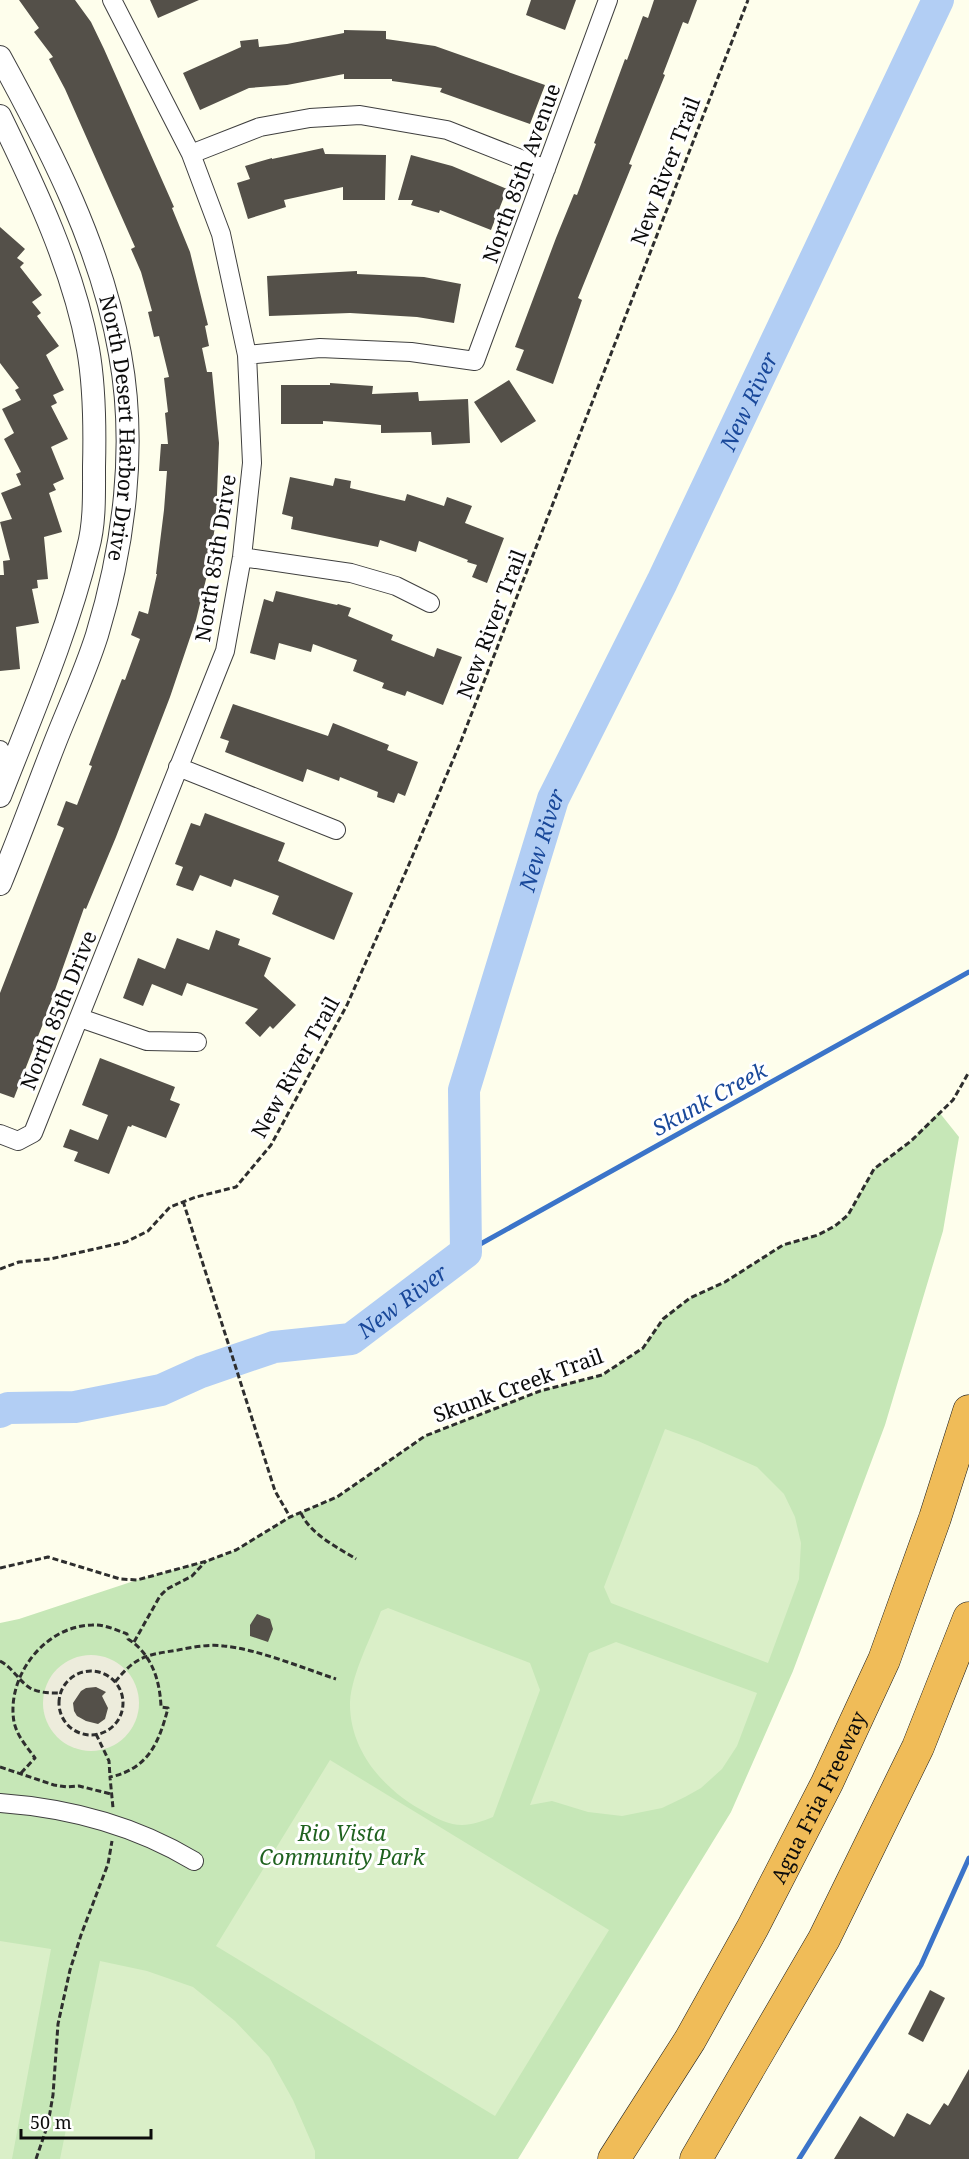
<svg xmlns="http://www.w3.org/2000/svg" width="969" height="2159" font-family="'Noto Serif',serif">
<style>
.green{fill:#c6e7b7}
.pitch{fill:#daefc8}
.plaza{fill:#edecdc}
.lines{fill:none;stroke-linecap:round;stroke-linejoin:round}
.stream{stroke:#3b74c9;stroke-width:5}
.river{stroke:#b2cef4;stroke-width:32}
.building{fill:#545049}
.minor-casing{stroke:#3f3f3f;stroke-width:20}
.tertiary-casing{stroke:#3f3f3f;stroke-width:24}
.motorway-casing{stroke:#1d1d1d;stroke-width:33}
.path{stroke:#2e2e2e;stroke-width:3;stroke-dasharray:6 3;stroke-linecap:butt}
.minor{stroke:#fff;stroke-width:18}
.tertiary{stroke:#fff;stroke-width:22}
.motorway{stroke:#f0bc58;stroke-width:32}
.labels{text-anchor:middle;dominant-baseline:central;stroke-width:6;stroke-linejoin:round;paint-order:stroke}
.street-label{font-size:21px;fill:#0c0c0c;stroke:#fff}
.park-label{font-size:21px;font-style:italic;fill:#1f621f;stroke:#fff}
.water-label{font-size:22px;font-style:italic;fill:#19489a;stroke:#fff}
</style>
<rect width="100%" height="100%" fill="#fefeec"/>
<path class="green" d="M939,1112l20,25 -16,94 -58,194 -92,246 -62,141 -213,347h-518v-536l19,-4 118,-39 70,-19 29,-11 54,-33 47,-20 88,-61 115,-45 62,-16 41,-27 20,-29 27,-21 35,-16 58,-37 35,-10 17,-9 13,-11 26,-46 37,-28z"/>
<path class="pitch" d="M665,1429l33,12 59,26 27,27 11,23 6,26 -2,36 -31,84 -157,-60 -7,-16z
M388,1608l142,55 10,27 -47,127c-10,4 -21,8 -31,8 -13,0 -24,-6 -35,-12 -41,-21 -78,-61 -77,-111 2,-29 21,-64 31,-91z
M616,1642l141,51 -20,53 -15,23 -21,19 -16,9 -23,11 -40,8 -34,-4 -36,-11 -22,4 59,-152z
M330,1760l279,170 -114,186 -279,-170z
M0,1941l51,8 -39,210h-12z
M100,1961l47,10 46,16 42,34 34,36 24,43 22,51v8h-255z"/>
<path class="plaza" d="M43 1703a48 48 0 1 1 96 0a48 48 0 1 1-96 0Z"/>
<g class="lines">
<path class="stream" d="M466,1252l503,-280
M799,2159l122,-194 48,-107"/>
<path class="river" id="s1" d="M0,1412l8,-4 67,-1 86,-17 40,-18 73,-25 77,-8 115,-87 -2,-162 89,-291 109,-217 276,-582"/>
</g>
<path class="building" d="M19,0h56l16,22 13,27 70,158 -2,1 18,44 18,73 -3,1 4,20 -7,2 5,24h5l7,71 -3,77 -8,51 -12,49 -26,77 -54,140 -30,72 -2,-1 -40,113 -30,77 -14,-5v-100l64,-165 -7,-3 9,-24 11,4 15,-39 -3,-1 33,-86 3,1 15,-41 -9,-4 8,-24 9,3 9,-40h-1l8,-64 3,-39h-8l2,-27h7l-3,-31 3,-1 -4,-34 5,-1 -10,-41 -5,1 -6,-25 4,-1 -11,-39 -10,-23 4,-2 -70,-158 -16,-30 4,-2 -19,-25 5,-4z
M150,0h49l-41,18z
M531,0h45l-11,30 -39,-15z
M654,0h43l-9,24 -5,-2 -20,52 2,1 -36,89 3,1 -54,133 4,2 -29,84 -37,-14 8,-20 -9,-3 41,-109 18,-44 3,1 19,-51 -2,-1 31,-84 2,1 16,-44 5,2z
M344,30l42,1v8l49,7 110,39 -15,39 -90,-32 2,-4 -50,-7v-2h-48v-5l-57,11 -38,3 -49,22 -17,-37 58,-26 -1,-6 18,-2 1,8 28,-3 57,-11z
M323,148l2,6 61,1 -1,45h-42v-13l-59,13 2,7 -38,12 -11,-36 13,-4 -5,-13 27,-8v1z
M411,155l41,11 55,23 -16,41 -51,-20 -1,3 -28,-8 2,-5h-15z
M0,227l25,22 -8,9 7,5 -4,4 22,28 -10,7 9,11 -4,3 22,30 -13,9 18,35 -11,5 4,8 -6,3 17,33 -17,8 13,32 -11,5 3,6 -7,3 13,39 -18,5 4,42 -11,1 1,8 -6,1 7,34 -23,4 4,42 -20,2v-96h4l-1,-14 7,-1 -10,-38 12,-3 -11,-26 20,-8 -5,-11 5,-2 -17,-33 10,-6 -12,-24 19,-9 -6,-10 4,-2 -19,-25z
M357,271v3l67,3 37,7 -7,39 -37,-6 -67,-4 -81,3 -2,-40z
M509,380l27,41 -35,22 -27,-41z
M330,383l43,3 -1,8 46,-2 1,9 49,-2 2,44 -38,2 -1,-13 -50,1v-8l-58,-4v3h-42v-39h49z
M290,477l43,9 2,-8 16,3 -1,7 55,13 2,-7 37,12 3,-9 25,9 -7,17 39,15 -17,45 -15,-6 5,-12 -10,-3 1,-2 -49,-19 -3,11 -36,-12 -2,7 -87,-18 2,-12 -11,-3z
M276,591l61,14 1,-1 13,4 -3,8 45,19 -2,5 43,17 3,-9 25,9 -19,48 -36,-14 -2,5 -23,-8 2,-5 -31,-12 4,-11 -44,-16 -2,8 -32,-9 -4,17 -25,-7 14,-54 9,3z
M233,704l95,32 5,-13 56,22 -2,5 31,12 -13,34 -7,-3 -4,10 -17,-6 1,-5 -38,-15 -1,4 -32,-12 -4,13 -78,-30 4,-11 -9,-3z
M205,813l80,30 -7,18 75,32 -19,47 -62,-26 7,-18 -45,-17 -3,8 -31,-12 -7,16 -17,-6 7,-18 -8,-3 16,-41 9,3z
M216,930l24,9 -2,6 33,13 -7,18 32,29 -23,24 -3,-3 -10,11 -15,-14 13,-14 -71,-26 -5,13 -30,-12 -9,22 -20,-8 15,-40 27,11 12,-31 32,12z
M100,1058l75,29 -5,13 10,4 -14,34 -34,-13 -1,2 -3,-1 -19,48 -35,-13 4,-9 -15,-5 7,-18 28,11 10,-25 -26,-10z
M257,1614l13,5 3,10 -5,13 -18,-6v-11z
M96,1687l10,5 -4,4 6,12 -3,11 -7,5 -12,-3 -9,-5 -3,-5 -1,-8 8,-12 5,-3z
M930,1990l15,8 -22,44 -15,-8z
M969,2069v90h-135l26,-43 34,21 13,-24 23,12 14,-22 4,3z"/>
<g class="lines">
<g class="minor-casing">
<path id="minor" d="M191,154l69,-27 50,-9 50,-3 87,15 99,39
M247,355l73,-7 91,4 64,9 133,-361
M242,557l109,16 45,13 34,17
M0,750l10,21 -8,3
M178,767l158,63
M80,1018l67,23 50,1
M0,1134l18,7 15,-8 192,-482 17,-94 10,-94 -5,-108 -26,-121 -30,-80 -79,-154
M0,1803c69,5 134,22 194,58"/>
</g>
<g class="tertiary-casing">
<g id="tertiary">
<path id="s2" d="M0,57c51,93 102,192 120,297 17,93 4,192 -23,281 -12,38 -29,74 -43,110 -18,46 -35,93 -54,139"/>
<path d="M0,116c36,74 73,152 88,233 7,39 7,79 6,118 0,26 1,56 -6,81 -21,86 -56,166 -88,248"/>
</g>
</g>
<g class="motorway-casing">
<g id="motorway">
<path id="s3" d="M614,2159l76,-119 63,-113 74,-144 57,-123 51,-142 34,-107"/>
<path d="M696,2159l128,-220 94,-192 51,-129"/>
</g>
</g>
<path class="path" d="M183,1201l92,290 15,26
M0,1269l19,-7 31,-3 76,-17 22,-11 22,-24 26,-10 40,-10 35,-42 76,-140 60,-136 54,-128 287,-741
M301,1513c9,21 36,34 55,46
M0,1568l48,-11 72,22 17,1 70,-19 29,-11 54,-33 47,-20 88,-61 115,-45 62,-16 41,-27 20,-29 27,-21 35,-16 58,-37 35,-10 17,-9 13,-11 26,-46 37,-28 42,-41 16,-28
M134,1642l26,-46 7,-7 25,-13 14,-15
M0,1661c13,7 19,20 30,27 9,5 20,5 30,5
M59 1703a32 32 0 1 1 64 0a32 32 0 1 1-64 0Z
M115,1682c21,-26 31,-27 63,-32 15,-3 31,-6 46,-4 33,3 79,22 112,33
M96,1734l13,27 1,16
M0,1767l54,18 13,2 12,-1 32,8
M21,1773l14,-15c-8,-11 -18,-22 -21,-36 -8,-46 31,-96 78,-97 12,-1 24,5 35,9l1,5c24,15 32,42 33,68l7,1c-9,35 -20,61 -58,69l3,31
M36,2159l12,-35 5,-29 5,-71 12,-54 11,-35 27,-71 4,-23"/>
<use href="#minor" class="minor"/>
<use href="#tertiary" class="tertiary"/>
<use href="#motorway" class="motorway"/>
</g>
<g class="labels">
<g class="street-label">
<text transform="translate(665 171) rotate(-69)">New River Trail</text>
<text transform="translate(521 173) rotate(-70)">North 85th Avenue</text>
<text stroke="none"><textPath href="#s2" startOffset="396">North Desert Harbor Drive</textPath></text>
<text transform="translate(215 558) rotate(-81)">North 85th Drive</text>
<text transform="translate(491 624) rotate(-69)">New River Trail</text>
<text transform="translate(58 1010) rotate(-68)">North 85th Drive</text>
<text transform="translate(295 1067) rotate(-61)">New River Trail</text>
<text transform="translate(518 1385) rotate(-20)">Skunk Creek Trail</text>
<text stroke="none"><textPath href="#s3" startOffset="416">Agua Fria Freeway</textPath></text>
</g>
<g class="park-label">
<text x="342" y="1833">Rio Vista<tspan x="342" dy="24">Community Park</tspan></text>
</g>
<g class="water-label">
<text stroke="none"><textPath href="#s1" startOffset="1416">New River</textPath></text>
<text stroke="none"><textPath href="#s1" startOffset="930">New River</textPath></text>
<text transform="translate(709 1098) rotate(-29)">Skunk Creek</text>
<text stroke="none"><textPath href="#s1" startOffset="426">New River</textPath></text>
</g>
</g>
<path d="M21 2129v9h130v-9" fill="none" stroke="#0c0c0c" stroke-width="3"/>
<text x="30" y="2129" font-size="18" fill="#0c0c0c" stroke="#ffffff" stroke-width="4.5" paint-order="stroke">50 m</text>
</svg>
